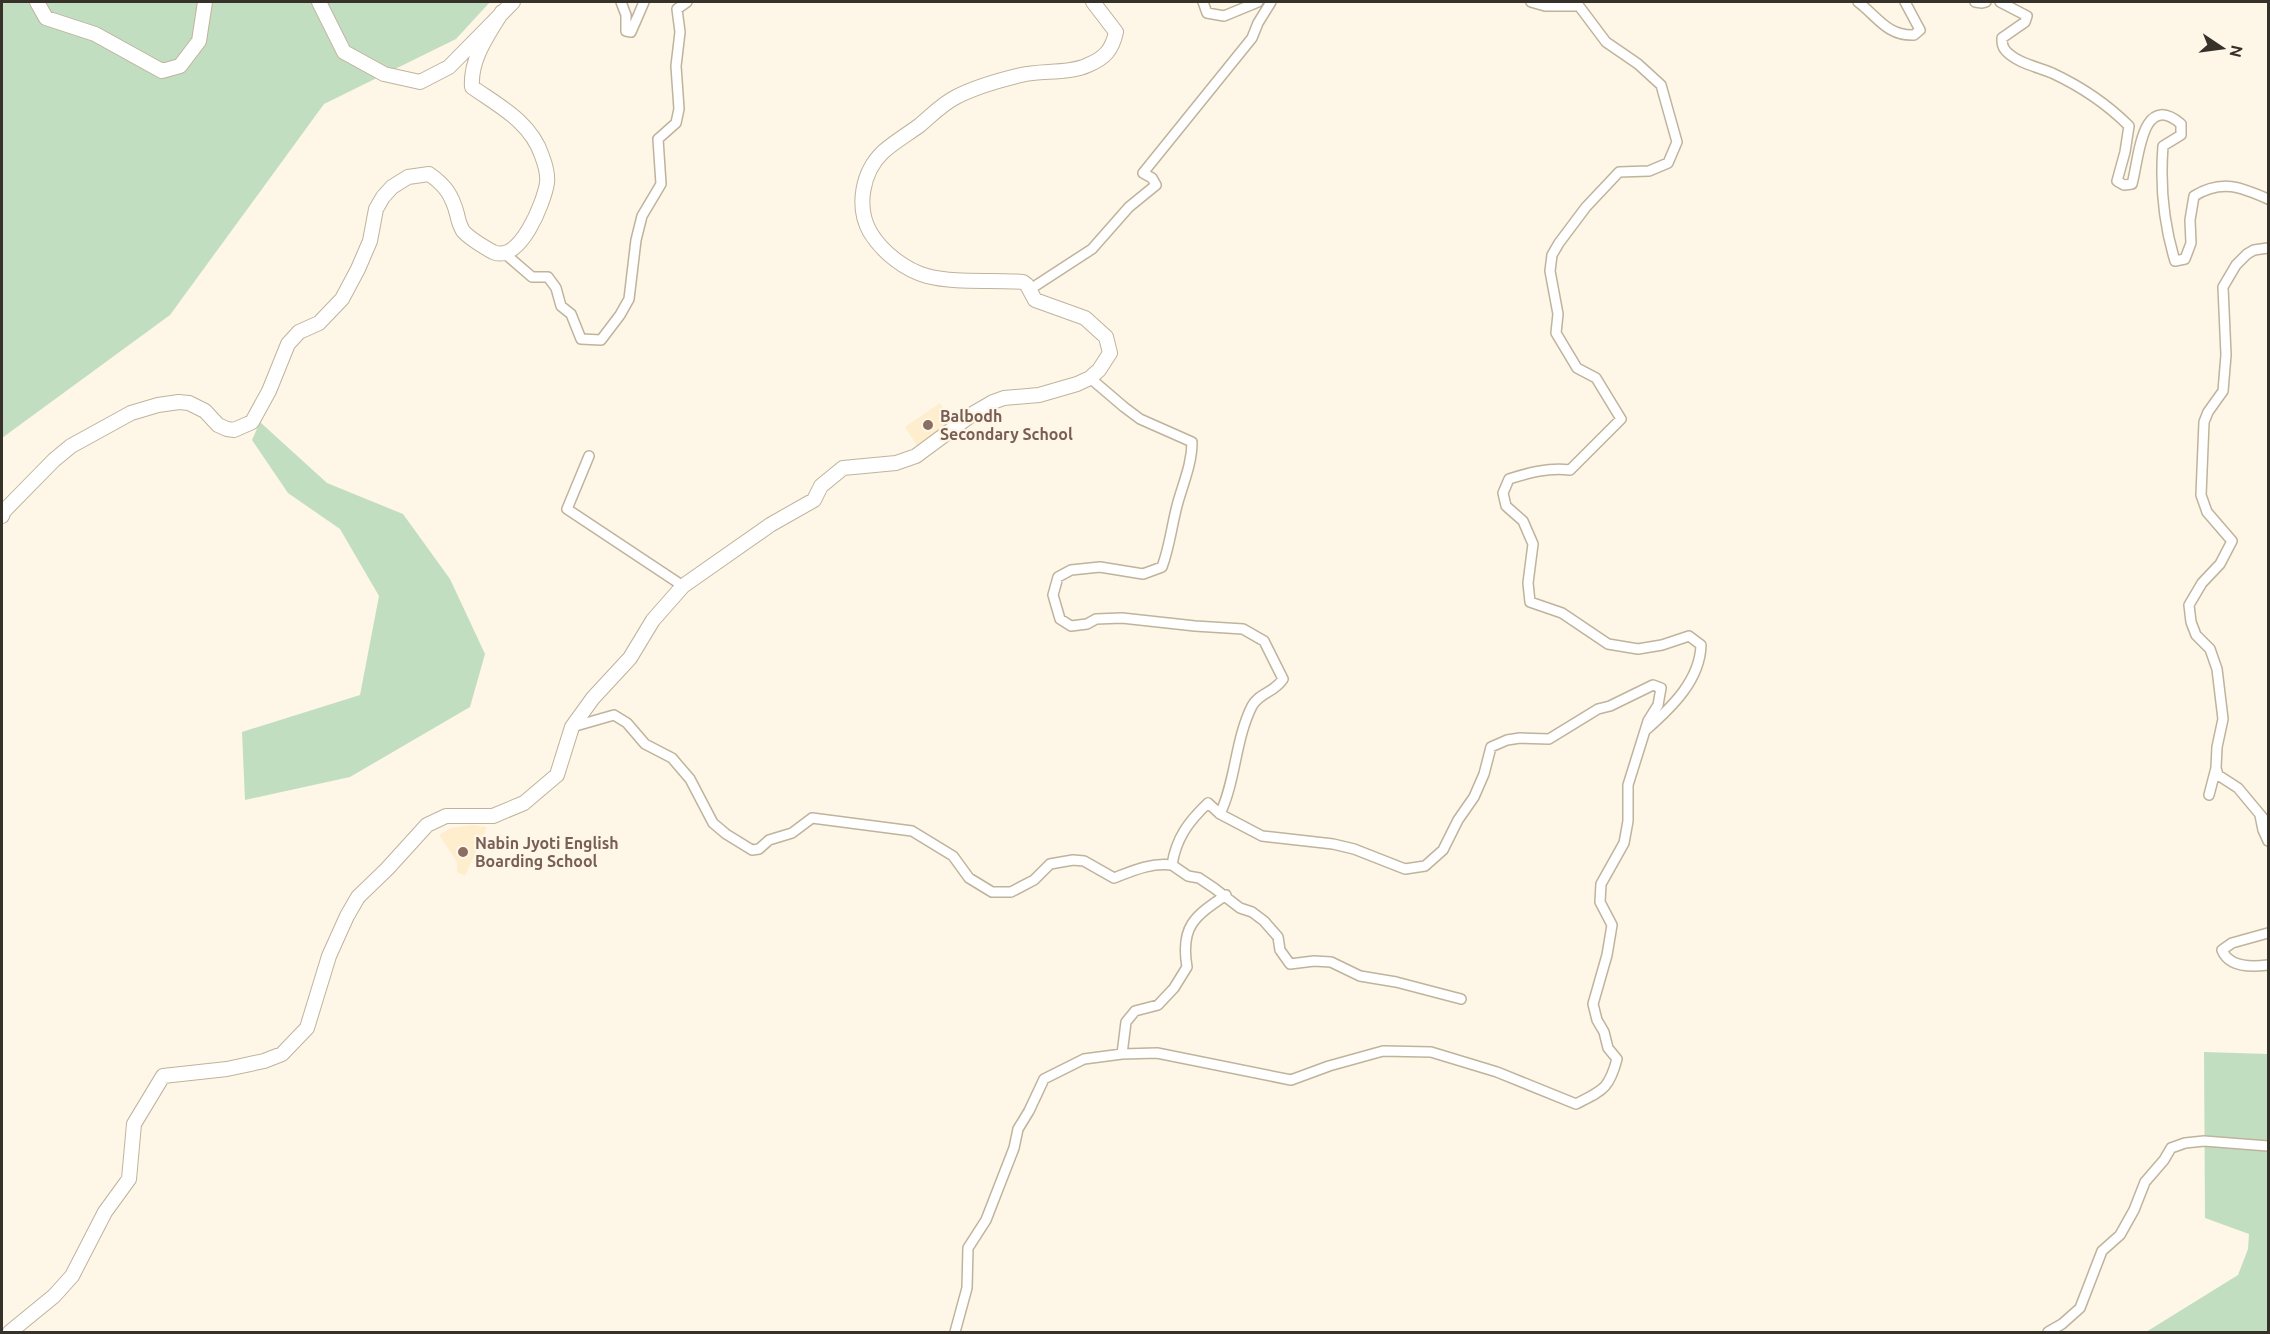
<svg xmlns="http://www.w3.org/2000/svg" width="2270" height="1334" font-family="Ubuntu,sans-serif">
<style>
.built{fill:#ffeece}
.green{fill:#c2dec1}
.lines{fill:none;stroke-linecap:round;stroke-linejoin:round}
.street-casing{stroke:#bfb39c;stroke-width:12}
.secondary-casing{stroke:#bfb39c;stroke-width:16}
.street{stroke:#fff;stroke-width:9}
.secondary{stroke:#fff;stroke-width:14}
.education-dot{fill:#8d6e63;stroke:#fef6e7;stroke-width:2}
.labels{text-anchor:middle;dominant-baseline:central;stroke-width:4.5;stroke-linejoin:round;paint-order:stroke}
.education-label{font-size:16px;font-weight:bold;fill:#785e54;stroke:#fef6e7;text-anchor:start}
</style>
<rect width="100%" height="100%" fill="#fef6e7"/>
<path class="built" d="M940,403l11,19 -33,25 -13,-20z
M473,825l14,2 -22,49 -8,-4v-10l-18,-27 12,-7z"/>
<path class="green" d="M2,2h488l-34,37 -132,65 -154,211 -168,123z
M260,422l67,61 76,31 47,65 35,75 -15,53 -120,70 -105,23 -3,-68 118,-37 19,-99 -39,-67 -52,-36 -36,-53z
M2204,1052l64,2v278h-122l92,-57 10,-26 1,-15 -44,-16z"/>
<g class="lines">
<g class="street-casing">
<path id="street" d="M621,2l5,13v16l5,1 13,-30
M1203,2l4,11 17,3 34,-14
M1531,2l14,4h34l27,36 32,22 23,21 16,57 -9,21 -19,8 -30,1 -33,35 -27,36 -7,12 -2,16 8,43 -2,19 21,35 19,10 25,41 -51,51c-21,-3 -42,3 -61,9l-6,14 3,13 17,15 10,23 -5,39 2,19 32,11 46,31 30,5 24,-4 27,-9 12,9c-1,35 -29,62 -54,84
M1858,2c20,15 29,34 56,33l6,-5 -15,-28
M1975,2l7,1 4,-1
M2000,2l27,14 -2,6 -23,16c0,5 0,9 4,13 11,12 32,16 46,22 28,13 55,31 77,53l-4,26 -8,29 7,4 8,-1c7,-24 9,-94 49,-60v11l-18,11c-3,38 1,79 12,115l10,-2 6,-16 -1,-23 4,-24c28,-17 47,-9 74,3
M503,252l29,25h16l8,11 5,18 10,8 10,25 20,1 19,-25 9,-16 7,-59 6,-24 19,-32 -3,-45 18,-16 3,-14 -3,-43 4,-34 -3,-23 10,-7
M1029,290l63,-41 37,-42 27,-22 -4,-7 -9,-5 109,-135 6,-15 13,-21
M589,456l-22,53 116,77
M572,727l42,-12 13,8 18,21 27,14 18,21 23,44 13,11 26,16 7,-1 10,-9 23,-7 20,-15 100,13 41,25 16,22 23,14h19l23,-12 16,-16 23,-4 11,1 30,17c18,-7 38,-16 58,-13 4,-27 17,-44 36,-62l12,11
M2216,768l2,7 20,13 30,36
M2209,795l7,-27 1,-21 6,-28 -6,-50 -7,-20 -14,-14 -5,-13 -2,-17 13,-22 18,-19 12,-23 -25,-29 -6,-17 3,-73 4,-10 15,-21 3,-36 -3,-68 13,-22 11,-11 7,-4 14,-2
M2260,815l3,15 5,11
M1172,865l16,11 11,2 15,10 26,20 12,4 12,9 14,16 2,13 10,14 24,-3 17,1 29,14 36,6 65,17
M2268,933l-36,10 -10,7c7,18 31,17 46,15
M1122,1054l4,-32 9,-11 23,-6 16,-17 13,-21c-7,-41 8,-51 39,-72
M955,1332l12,-44 1,-40 18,-28 28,-72 4,-19 11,-18 15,-32 40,-20 38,-5 35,-1 134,27 38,-14 54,-15 48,1 66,20 79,32c27,-14 33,-15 41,-45l-9,-11 -4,-16 -7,-12 -4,-16 14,-49 5,-30 -12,-23 1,-18 23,-41 4,-22v-36l20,-64 10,-16 3,-17 -8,-3 -43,21 -12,3 -49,30 -29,-1 -13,2 -16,7 -7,27 -10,23 -16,23 -15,30 -18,16 -20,3 -51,-20 -21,-5 -71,-8 -42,-22c16,-34 15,-74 32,-108 8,-14 22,-13 31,-27l-19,-38 -21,-12 -48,-3 -73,-8 -26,1 -9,5 -16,2 -11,-7 -7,-24 5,-18 13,-7 29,-3 43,7 19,-7c8,-21 10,-44 16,-65 6,-21 14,-39 14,-60l-52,-23 -16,-12 -34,-29
M2048,1332l14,-8 18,-16 22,-57 18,-16 14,-25 11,-28 19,-22 7,-12 14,-5 19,-2 64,5"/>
</g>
<g class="secondary-casing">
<path id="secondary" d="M37,2l9,16 49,16 67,37 18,-5 19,-25 6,-39
M319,2l25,50 40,22 36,8 29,-15 64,-65
M2,516l2,-5 50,-51 17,-14 60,-33 27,-8 21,-3 10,1 16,8 13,14 9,4 7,1 18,-8 17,-31 19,-47 11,-12 20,-9 23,-24 16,-30 12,-28 6,-32 7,-12 9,-10 16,-10 21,-3c16,11 23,21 28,40 1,5 3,12 6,17 7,8 21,16 30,21 27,12 51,-50 54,-69 1,-8 -2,-19 -5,-27 -11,-34 -43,-50 -70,-69 -2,-28 16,-52 30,-75
M10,1332l44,-36 18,-20 33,-64 24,-33 5,-55 29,-48 64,-7 37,-8 18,-7 25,-26 22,-72 18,-40 11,-19 29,-28 40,-44 19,-9h47l31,-13 33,-28 15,-48 21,-29 37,-40 23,-38 30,-34 87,-61 44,-25 7,-14 22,-18 53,-5 20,-7 58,-43 19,-11 11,-4 35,-3 38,-11 13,-6 9,-8 11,-17 -4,-16 -21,-19 -50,-18 -8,-15 -4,-3c-31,-3 -65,2 -96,-6 -22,-6 -45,-24 -57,-44 -14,-25 -8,-60 13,-80 11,-10 25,-18 37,-27 12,-10 22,-21 36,-28 19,-10 44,-17 65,-22 20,-5 48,-1 67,-10 17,-7 24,-15 28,-33l-23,-30"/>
</g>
<use href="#street" class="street"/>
<use href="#secondary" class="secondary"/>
</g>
<g class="education-dot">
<circle cx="928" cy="425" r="6"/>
<circle cx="463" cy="852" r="6"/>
</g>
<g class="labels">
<g class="education-label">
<text x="940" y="416">Balbodh<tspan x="940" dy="18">Secondary School</tspan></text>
<text x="475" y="843">Nabin Jyoti English<tspan x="475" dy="18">Boarding School</tspan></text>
</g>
</g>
<rect width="2270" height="1334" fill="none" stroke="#373229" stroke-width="6"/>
<g transform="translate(2222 48) rotate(103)" stroke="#fef6e7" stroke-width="4.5" paint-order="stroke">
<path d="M0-4.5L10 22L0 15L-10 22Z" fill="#373229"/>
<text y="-9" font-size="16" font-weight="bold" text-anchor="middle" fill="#373229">N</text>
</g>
</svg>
